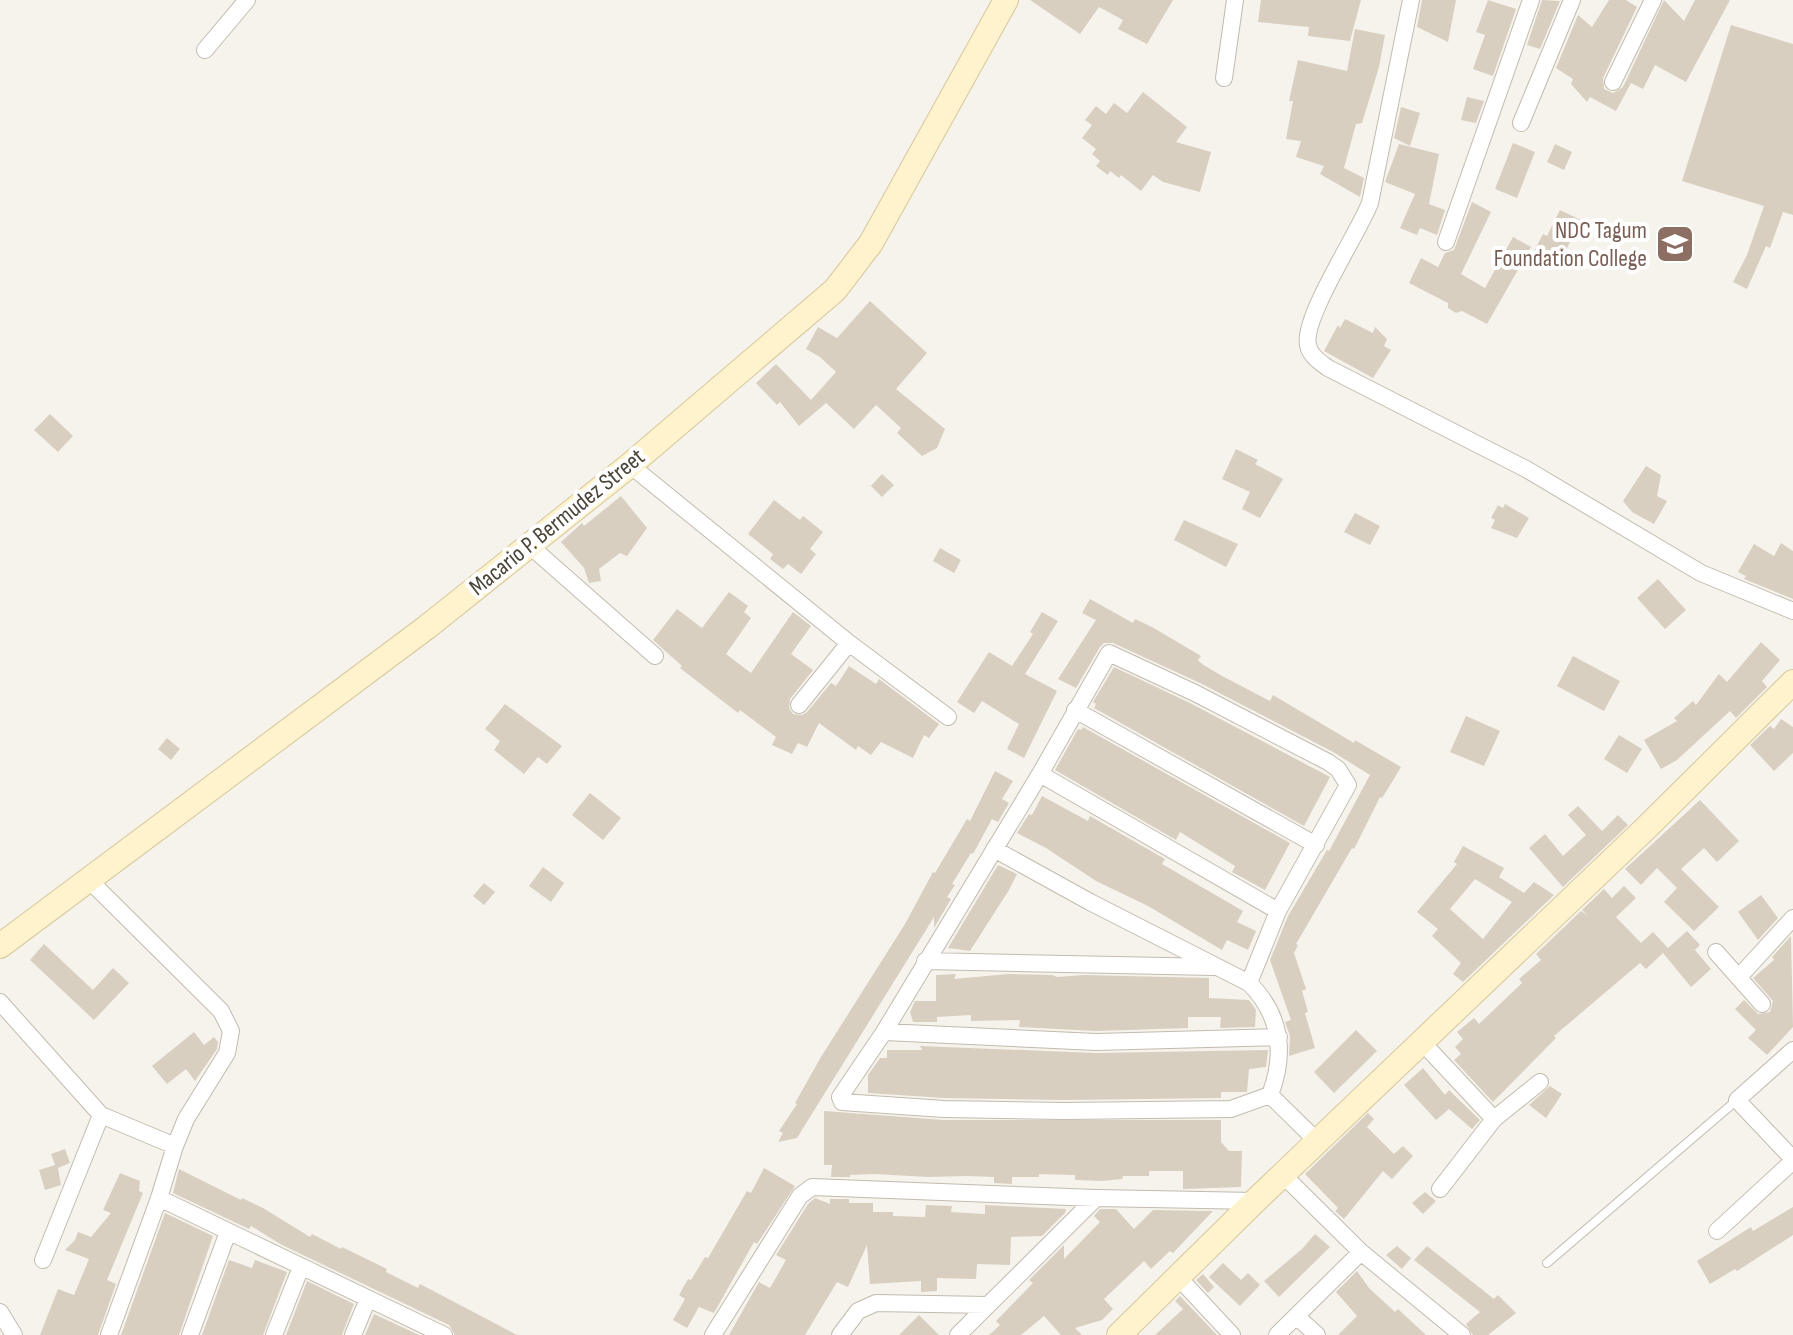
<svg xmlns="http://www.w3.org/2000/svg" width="1793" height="1335" font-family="'Sofia Sans Condensed',sans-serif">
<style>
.building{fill:#d8cfc1;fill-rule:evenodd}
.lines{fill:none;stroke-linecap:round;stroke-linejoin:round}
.lane-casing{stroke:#c2bbae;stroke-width:10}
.street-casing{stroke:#c2bbae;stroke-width:18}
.secondary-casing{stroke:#d6c79b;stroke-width:26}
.lane{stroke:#fff;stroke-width:8}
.street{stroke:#fff;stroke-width:16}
.secondary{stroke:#fff3cd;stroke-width:24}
.labels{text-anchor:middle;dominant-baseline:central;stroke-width:8;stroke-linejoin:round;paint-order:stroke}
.education-label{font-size:24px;fill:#785e54;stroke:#fff;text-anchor:end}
.street-label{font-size:24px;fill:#4b4439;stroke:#fff}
</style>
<rect width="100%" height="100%" fill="#f6f3ec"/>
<path class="building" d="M1030,0h143l-26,44 -29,-15 5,-9 -24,-13 -19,27z
M1261,0h100l-11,41 -42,-5 1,-9 -51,-5z
M1422,0h34l-8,42 -31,-15z
M1488,0l28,9 -23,67 -20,-7 12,-34 -9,-3z
M1542,0l18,1 -20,48 -13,-4z
M1609,0h17l11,7 -34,71 1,11 9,4 10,-6 41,-87 20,21 11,-21h35l-44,82 -31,-17 -12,24 -12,-6 -15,28 -26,-14 -3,5 -16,-18 2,-5 -17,-11 22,-53 14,12z
M1731,25l62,19v171l-10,-3 -13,36 -4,-2 -19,43 -14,-7 14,-27 17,-49 -82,-25z
M1355,29l30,6 -6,32 -17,56 -6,1 -12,44 20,10 -4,19 -40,-23 4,-8 -28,-9 5,-16 -15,-2 7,-38h-4l9,-41 49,11z
M1143,92l44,35 -11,15 35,10 -11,40 -37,-10 -10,-7 -12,16 -20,-16 -2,3 -9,-7 -2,4 -12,-9 4,-5 -8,-7 4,-5 -14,-11 10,-13 -7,-5 11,-14 10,8 8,-11 13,10z
M1467,97l17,4 -8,22 -15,-3z
M1401,107l19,6 -10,33 -16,-8z
M1513,143l22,9 -18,46 -22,-9z
M1399,144l40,10 -10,50 16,6 -8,25 -17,-7 -3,7 -17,-7 15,-34 -30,-12z
M1555,144l17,8 -8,18 -17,-8z
M1472,202l19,10 -30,62 24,14 28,-51 18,10 -44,77 -25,-13 -6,2 -8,-5v-5l-39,-20 12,-25 17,9 7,-14 9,-3z
M1560,210l21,10 -22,44 -25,-13 9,-17 4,2z
M870,301l57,52 -31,36 49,40 -8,19 -15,8 -25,-23 4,-5 -25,-23 -22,24 -28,-26 -27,23 -19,-24 -3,3 -21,-22 20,-19 35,36 25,-28 -16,-15 -14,-8 12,-22 19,11z
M1345,319l28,14 2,-6 12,12 -3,7 7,4 -18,28 -49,-27 14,-26 2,3z
M50,414l23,22 -15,16 -24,-22z
M1236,449l22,11 -3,4 28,15 -23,39 -18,-9 8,-17 -28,-13z
M1646,466l15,9 -4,21 10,5 -13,23 -22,-12 -9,-11z
M882,474l12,11 -12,12 -11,-11z
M621,496l26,32 -20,28 -7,-3 -21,16 2,12 -12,2 -5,-15 -23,-26 21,-19 2,3z
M774,500l26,20 3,-4 20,16 -13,17 6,5 -15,20 -13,-10 -5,5 -13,-10 3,-5 -25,-20z
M1505,504l24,14 -12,20 -26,-10 4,-8 -4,-2 7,-13 5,3z
M1355,513l25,13 -10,19 -26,-13z
M1184,520l54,24 -12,23 -52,-27z
M1781,543l12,8v48l-49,-20 2,-3 -8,-4 16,-28 20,12z
M940,548l21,12 -7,13 -21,-12z
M1658,579l28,31 -21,19 -28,-31z
M729,592l19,14 -4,6 7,6 -25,36 25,19 42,-61 18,14 -20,28 22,16 -23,29 -1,9 4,6 9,1 5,-3 24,-29 5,3 13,-20 27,18 3,-5 60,45 -10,14 -5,-3 -11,23 -32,-16 -10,13 -13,-9 -2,4 -37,-27 -12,24 -9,-4 -6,11 -20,-9 4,-8 -36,-27 -2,3 -58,-45 2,-2 -29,-26 24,-31 25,19z
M1090,599l43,24 2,-4 17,8 49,29 -3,4 4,4 20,12 48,25 3,-6 81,48 1,-3 46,27 -12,20 -7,11 -2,-1 -26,52 -2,-1 -56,96 2,1 -4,8 12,36 -4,2 6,21 -3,1 10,35 -26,8 1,-20 -5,-14 6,-2 -21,-60 18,-44 39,-66 2,1 41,-76 -37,-23 -133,-69 -87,-40h-9l-4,4 -24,41 -18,-9 38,-59 -14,-7z
M1042,612l16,9 -33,53 32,17 -33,67 -17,-9 12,-25 -37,-23 -8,12 -17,-11 32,-50 23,14 21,-32 -3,-2z
M1761,642l19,18 -18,21 5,6 -31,31 -6,-7 -53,49 -16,9 -17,-29 33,-19 -3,-3 19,-17 3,4 23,-31 8,8z
M1573,656l47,25 -16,30 -47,-25z
M1114,667l76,36 140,74 -26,49 -210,-118 2,-4 -3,-2z
M505,704l57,42 -15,18 -9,-7 -14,17 -30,-24 6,-9 -15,-12z
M1466,716l34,15 -16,35 -34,-14z
M1781,719l12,8v26l-19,18 -24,-26 20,-19 4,3z
M1083,727l207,116 -25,47 -33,-18 3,-6 -55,-34 -4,8 -121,-70 23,-41 3,1z
M1619,735l23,14 -15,24 -23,-14z
M167,738l13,11 -9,11 -13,-11z
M995,771l18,10 -11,18 7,4 -11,19 -6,-3 -19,35 -2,-1 -19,31 3,1 -8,12 4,2 -17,29v-11l-137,221 -19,4 5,-9 -4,-2 18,-27 -2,-1 26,-46 84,-133 28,-52 2,1 32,-54 3,2z
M590,793l31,25 -18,22 -31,-25z
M1042,796l46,25 2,-5 75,43 -3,5 81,47 -6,11 19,9 -8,19 -21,-10 -5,10 -74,-44 -52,-25 -50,-33 -29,-15 12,-19 3,1z
M1700,800l39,41 -22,21 -13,-14 -23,21 38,38 -25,24 -30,-29 13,-14 -20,-20 -16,17 -16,-16z
M1578,806l24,25 16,-16 10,10 -65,62 -34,-39 16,-14 18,22 23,-21 -18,-20z
M1463,846l41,22 -5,9 25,16 10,-11 20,13 -91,87 -10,-8 8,-11 -29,-27 6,-7 -21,-17 40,-48 -3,-2zM1475,879l37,23 -29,37 -33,-30z
M998,865l19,9 -8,16 -39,61 -22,-3z
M543,867l21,16 -13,19 -22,-16z
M484,883l11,9 -11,13 -11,-9z
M1624,886l12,12 -20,19 25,26 12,-11 15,16 19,-17 13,14 -5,5 16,19 -20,18 -28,-34 -17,16 -6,-6 -86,73 2,2 -63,64 -39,-42 7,-6 -6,-7 8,-8 -6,-7 17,-14 5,6 43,-41 -3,-4 22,-19 -5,-6 45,-43 7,5 -6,-6 22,-21 8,9z
M1761,895l17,23 -20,22 -20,-28z
M1791,936l2,91 -26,28 -19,-17 8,-8 -21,-21 9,-9 14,14 12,-2 3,-11 -20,-23 21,-18 -2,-3z
M44,944l49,46 20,-22 16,15 -35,37 -64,-60z
M956,974l-2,5 54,-5 44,1 5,2 27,-2 125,3v20l40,2 7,10 -1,17 -35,1 1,-11h-33v11l-92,3 -77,-4 1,-7 -49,1v-6l-34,2v5h-24l-3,-10 5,-11h21v-26z
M1356,1030l21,21 -43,42 -20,-21z
M194,1032l10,13 10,-8 4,5 -1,7 -22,32 -9,-12 -19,15 -15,-18z
M920,1046l176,7 172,-3 -2,17 -17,2 -2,23h-26v6l-157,2 -120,-2 -76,-5v-18l12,-17h7v-8h35z
M1423,1068l22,27 4,-5 31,30 -8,9 -23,-20 -13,11 -32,-35z
M1550,1086l12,8 -16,24 -17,-13z
M824,1111l120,9h277v22l8,9h13l-1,36 -58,2v-18h-34v5h-26l-1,3 -20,2 -27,-1v-5l-36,-1v3h-27v7l-18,-1v-6l-27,-1 -39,1 -53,-3 -25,1v2h-19l1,-12h-8z
M1368,1113l6,6 -7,8 27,27 9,-8 10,10 -21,23 -9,-8 -39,48 -9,-8 3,-3 -33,-34z
M65,1149l5,14 -12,5 3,17 -16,5 -6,-20 16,-5 -4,-11z
M764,1168l31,18 -38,58 -3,-2 -40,71 -15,-6 -12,21 -14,-8 12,-21 -6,-4 9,-16 3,1 14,-23 3,1 39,-67 4,2z
M179,1169l62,31 1,-2 21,10 47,29 2,-3 29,15 1,-2 45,22 -1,3 32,16 2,-4 97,51h-62l-6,-10 -167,-80 -31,-19 -2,3 -76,-36z
M120,1173l20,8 -1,10 4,2 -36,87 9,4 -18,51h-58l18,-46 16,6 15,-36 -24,-9 10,-10 3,-8 13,5 20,-24 -8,-3z
M1425,1192l11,9 -13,13 -11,-11z
M815,1198l15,6v-5h19v4h24v9h20v4l32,1 1,-12 26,1 -1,6 34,2v-9l81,4 -1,4 -23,23 -31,1 -1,28 -33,-1 -1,15 -39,-1v13l-16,1v-11l-51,3 -3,-39 -19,42 -11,-5 -32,53h-76l30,-53 11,6 16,-28 -10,-5 32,-51z
M1793,1207v28l-56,36 -2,-2 -25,15 -13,-23 54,-34 2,4z
M1100,1209h16l18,20 19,-19 60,1 -40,42 -3,-2 -19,18 -7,-8 -40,38 9,10 -11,11 -27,8 7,7h-21l-17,-19 -23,19h-32l11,-10 -4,-4 37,-38 -4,-3 35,-35v14l36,-37 -6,-6z
M165,1213l48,23 -34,99h-58z
M1315,1234l15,13 -51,50 -15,-16 38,-32z
M1397,1246l14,12 -9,11 -16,-14z
M1427,1246l67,53 4,-4 18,18 -28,22h-15l-7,-11 14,-12 -66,-52z
M229,1260l23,8 3,-8 32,12 -24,63h-61z
M1223,1263l18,17 7,-7 12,12 -20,21 -31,-29z
M1357,1271l12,17 26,24 3,-3 28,26h-88l19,-19 -21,-24z
M1203,1274l11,13 -6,6 -12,-13z
M307,1281l47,23 -12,31h-56z
M1180,1296l37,39h-62l28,-26 -8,-8z
M374,1314l45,21h-54z
M919,1315l20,20h-40z"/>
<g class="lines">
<g class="lane-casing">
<path id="lane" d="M1547,1263l190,-163"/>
</g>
<g class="street-casing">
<path id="street" d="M1411,0l-41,203c-12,31 -68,115 -62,142 2,11 12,17 20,23l198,101 175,104 92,38
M205,50l42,-50
M1224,78l11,-78
M1613,82l40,-82
M1521,123l51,-123
M1446,242l85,-242
M630,465l219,178 99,74
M529,545l126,111
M799,705l50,-62
M1075,710l241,135
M1040,774l238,137
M994,849l96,53 159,81c32,32 37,70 21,112l-39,14 -167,2 -120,-2 -102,-7 -2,-5 44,-65 156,-258 69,-121 86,40 133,69 10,7 10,16 -70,126 -29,72
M89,880l132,131 10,20 -4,22 -41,66 -11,27 -16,52 -50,137
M1716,952l46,52
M925,961l290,6
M1739,977l54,-59
M0,1002l101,113 74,31
M884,1032l212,10 183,-5
M1422,1042l72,77
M1793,1050l-56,50 56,59
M1270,1095l48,47
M1283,1175l78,77 101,83
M1440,1189l54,-70 46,-37
M159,1198l285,137
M1717,1231l76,-70
M43,1260l58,-145
M1179,1278l53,57
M0,1312l14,23
M1296,1316l21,19
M190,1335l38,-103
M274,1335l27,-68
M353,1335l15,-36
M713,1335l87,-139 12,-9 284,11 159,3
M840,1335l18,-24 18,-8 111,2
M958,1335l138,-137
M1277,1335l84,-83"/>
</g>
<g class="secondary-casing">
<path id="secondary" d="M0,946l427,-319 203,-162 205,-175 36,-47 135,-243
M1119,1335l136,-134 391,-373 147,-146"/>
</g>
<use href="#lane" class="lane"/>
<use href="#street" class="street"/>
<use href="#secondary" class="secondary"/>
</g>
<defs>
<g id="university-square" transform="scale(2)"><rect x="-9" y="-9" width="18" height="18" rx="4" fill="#8d6e63" stroke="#fff"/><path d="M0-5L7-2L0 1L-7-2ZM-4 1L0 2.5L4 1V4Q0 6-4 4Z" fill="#fff"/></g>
</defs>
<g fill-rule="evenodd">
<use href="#university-square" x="1675" y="244"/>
</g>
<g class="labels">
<g class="education-label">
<text x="1647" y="230">NDC Tagum<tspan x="1647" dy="28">Foundation College</tspan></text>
</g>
<g class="street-label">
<text transform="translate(557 522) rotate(-39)">Macario P. Bermudez Street</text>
</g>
</g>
</svg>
